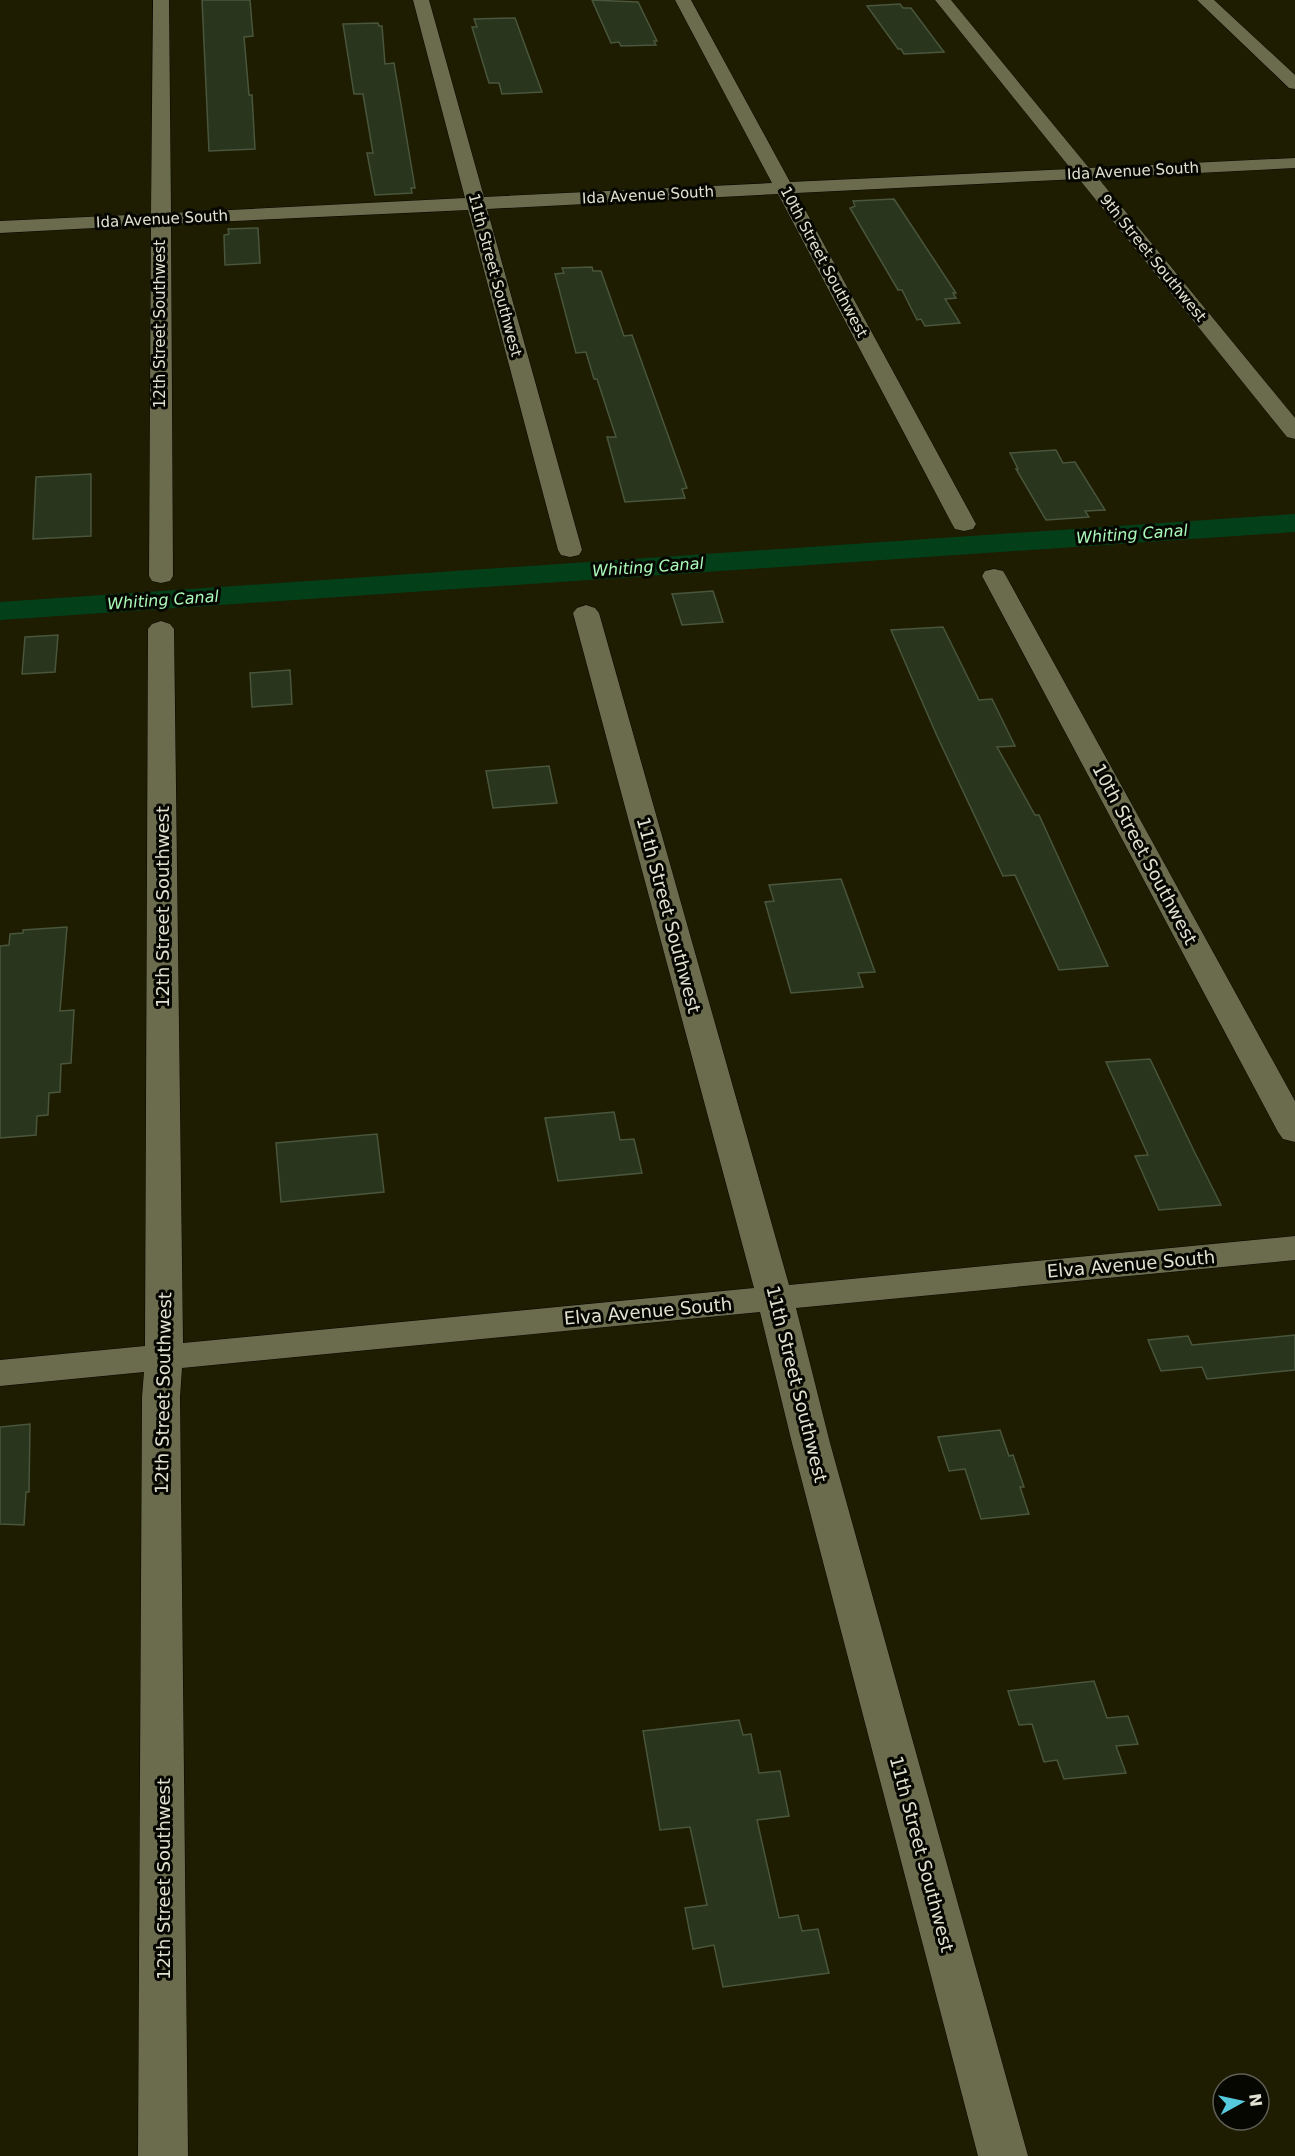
<svg xmlns="http://www.w3.org/2000/svg" width="1295" height="2156" font-family="'DejaVu Sans',sans-serif">
<style>
.lines{fill:none;stroke-linecap:round;stroke-linejoin:round}
.canal{fill:#03401a;fill-rule:evenodd}
.building{fill:#29351c;stroke:#49563c;stroke-width:1.5}
.minor-casing{stroke:#080700;stroke-width:1}
.minor{fill:#6b6c4e;fill-rule:evenodd}
.labels{text-anchor:middle;dominant-baseline:central;stroke-width:6;stroke-linejoin:round;paint-order:stroke}
.far-street-label{font-size:15px;fill:#e2e2d2;stroke:#070701}
.far-water-label{font-size:16px;font-style:italic;fill:#aafaba;stroke:#070701}
.street-label{font-size:18px;fill:#e2e2d2;stroke:#070701}
</style>
<rect width="100%" height="100%" fill="#1e1d02"/>
<g class="lines">
<path class="canal" d="M1295,514v18l-1295,88v-18z"/>
</g>
<path class="building" d="M202,0h48l3,36 -9,1 5,58h3l3,54 -46,2z
M592,0l46,2 19,39h-3l2,4 -35,1 -2,-4 -8,1z
M900,4l3,4h8l33,44 -40,2 -3,-5h-3l-31,-43z
M515,18l27,74 -40,2 -3,-11h-10l-17,-56h5l-3,-8z
M378,23l1,3h3l3,38 9,-1 21,125h-4l1,5 -37,2 -8,-42h6l-10,-59h-9l-11,-70z
M894,199l62,94h-3l3,5 -11,1 15,24 -35,3 -4,-7 -4,1 -15,-30h-4l-48,-82 5,-2 -2,-5z
M258,228l2,35 -35,2 -1,-30 5,-1 -1,-5z
M592,267l1,4h8l23,65 8,-1 55,153 -5,1 3,9 -60,4 -18,-65h9l-19,-58h-3l-8,-27 -10,1 -21,-79 9,-1 -2,-5z
M1056,450l7,13 12,-1 30,48 -20,1 4,6 -43,3 -30,-51h2l-8,-16z
M91,474v62l-58,3 3,-62z
M713,591l10,31 -41,3 -10,-31z
M943,627l36,73 13,-1 23,47 -18,1 38,68h4l69,151 -49,4 -44,-95 -12,1 -66,-140 -46,-106z
M58,635l-3,37 -33,2 3,-37z
M290,670l2,34 -40,3 -2,-34z
M549,766l8,37 -64,5 -7,-37z
M841,879l34,93 -17,1 5,14 -72,6 -26,-91 9,-1 -5,-16z
M67,927l-7,84 14,-1 -3,53 -10,1 -1,28 -11,1 -1,22 -11,1 -1,19 -36,3v-192l9,-1 1,-11 13,-1v-3z
M1150,1059l44,92 27,54 -62,5 -24,-54 13,-1 -42,-93z
M614,1112l6,28 14,-1 8,34 -84,8 -13,-63z
M377,1134l7,58 -103,10 -5,-59z
M1295,1335v35l-88,9 -5,-12 -41,4 -13,-31 40,-4 4,9z
M30,1424l-1,68h-3l-2,33 -24,-1v-97z
M1000,1430l9,26 4,-1 11,32h-4l9,27 -48,5 -16,-50 -16,2 -11,-34z
M1094,1681l13,37 21,-2 10,28 -22,2 10,27 -62,6 -7,-19 -13,2 -12,-38 -13,1 -11,-34z
M739,1720l4,15 8,-1 8,39 21,-2 9,45 -32,4 22,98 19,-3 4,16 16,-2 11,44 -106,14 -9,-42 -21,4 -8,-41 22,-3 -17,-78 -30,3 -17,-99z"/>
<g class="lines">
<g class="minor-casing">
<path id="minor" d="M153,0h16l2,213 294,-15 -52,-198h16l55,197 288,-14 -97,-183h16l99,182 281,-13 -136,-169h16l138,168 206,-10v10l-197,10 197,240v21l-8,-2 -208,-258 -283,14 180,331 -3,5 -9,2 -9,-2 -3,-5 -174,-330 -291,15 95,341 -3,5 -9,2 -9,-2 -3,-5 -90,-340 -297,14 2,352 -3,5 -9,2 -9,-2 -3,-5 2,-351 -151,8v-12l151,-7z
M1197,0h17l81,75v14l-6,-1z
M994,569l9,2 3,5 289,525v41l-12,-3 -5,-7 -296,-556 3,-5z
M586,605l9,3 4,5 190,672 506,-49v24l-499,48 34,135 198,713h-50l-186,-713 -32,-131 -578,56 -2,29 8,759h-50l4,-759 2,-25 -144,14v-26l145,-14 3,-717 4,-5 9,-3 9,3 4,5 9,714 571,-55 -181,-675 4,-5z"/>
</g>
<use href="#minor" class="minor"/>
</g>
<g class="labels">
<g class="far-street-label">
<text transform="translate(1133 171) rotate(-3)">Ida Avenue South</text>
<text transform="translate(648 195) rotate(-3)">Ida Avenue South</text>
<text transform="translate(162 219) rotate(-3)">Ida Avenue South</text>
<text transform="translate(1153 258) rotate(51)">9th Street Southwest</text>
<text transform="translate(824 262) rotate(62)">10th Street Southwest</text>
<text transform="translate(495 275) rotate(75)">11th Street Southwest</text>
<text transform="translate(160 324) rotate(-90)">12th Street Southwest</text>
</g>
<g class="far-water-label">
<text transform="translate(1132 534) rotate(-4)">Whiting Canal</text>
<text transform="translate(648 567) rotate(-4)">Whiting Canal</text>
<text transform="translate(163 600) rotate(-4)">Whiting Canal</text>
</g>
<g class="street-label">
<text transform="translate(1145 854) rotate(62)">10th Street Southwest</text>
<text transform="translate(162 907) rotate(-90)">12th Street Southwest</text>
<text transform="translate(669 915) rotate(75)">11th Street Southwest</text>
<text transform="translate(1131 1264) rotate(-5)">Elva Avenue South</text>
<text transform="translate(648 1311) rotate(-5)">Elva Avenue South</text>
<text transform="translate(797 1384) rotate(76)">11th Street Southwest</text>
<text transform="translate(163 1393) rotate(-89)">12th Street Southwest</text>
<text transform="translate(922 1854) rotate(75)">11th Street Southwest</text>
<text transform="translate(163 1879) rotate(-90)">12th Street Southwest</text>
</g>
</g>
<g transform="translate(1241 2102) rotate(82)"><circle r="28" fill="#070701" stroke="#5f5f55" stroke-width="1.5"/>
<path d="M0-4.5L10 22L0 15L-10 22Z" fill="#55cadf"/>
<text y="-9" font-size="16" font-weight="bold" text-anchor="middle" fill="#e2e2d2">N</text>
</g>
</svg>
